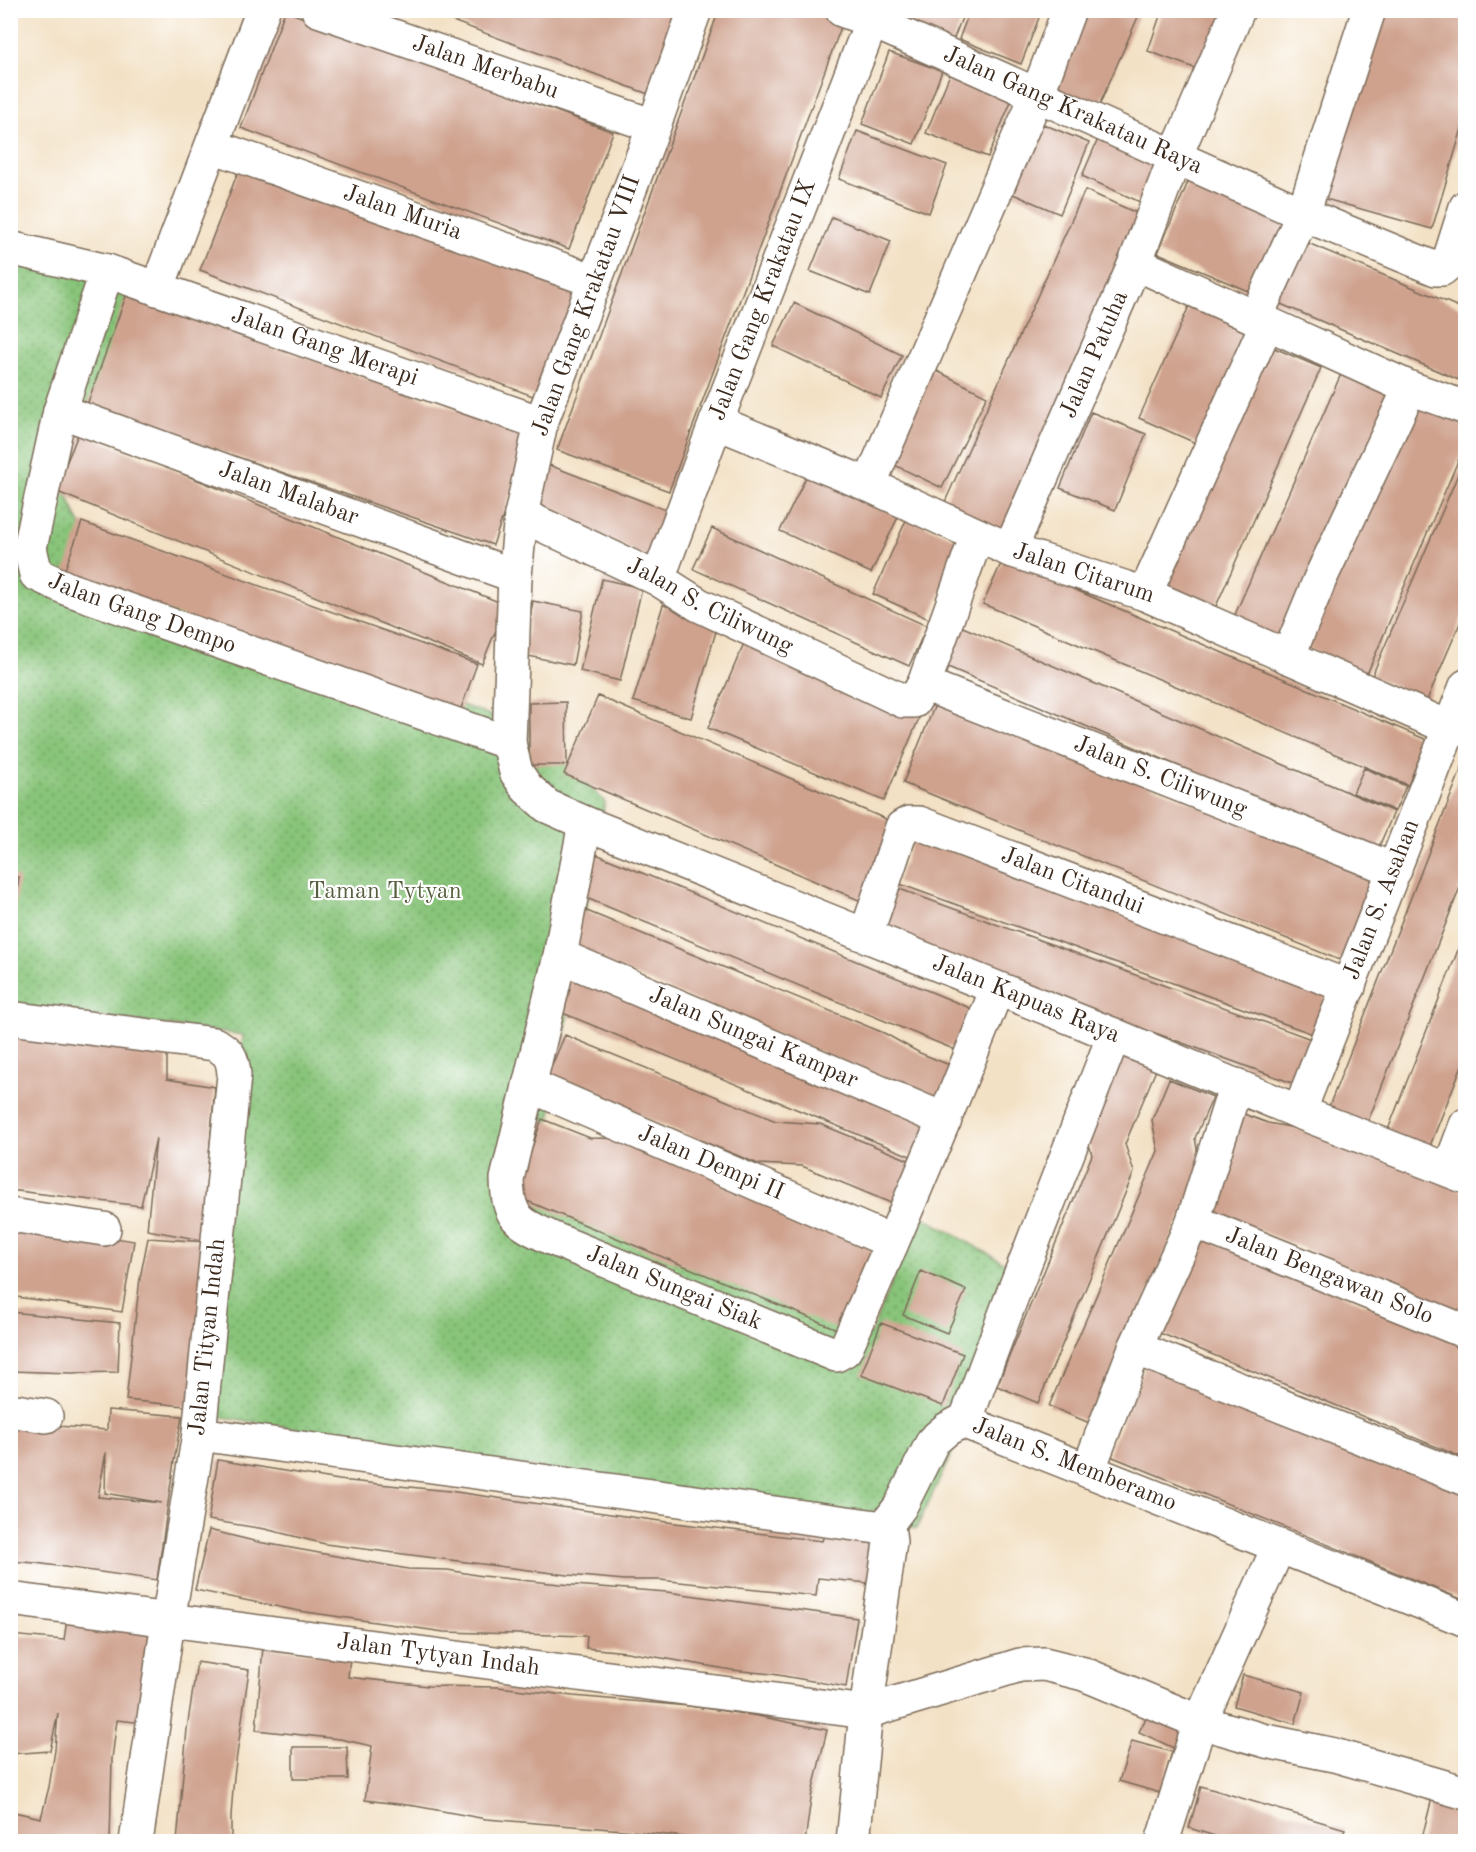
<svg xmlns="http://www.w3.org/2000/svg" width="1476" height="1852" font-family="'Old Standard TT',serif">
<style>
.green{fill:url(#green-dots);stroke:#62774c;stroke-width:1.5}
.building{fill:#cfa28e;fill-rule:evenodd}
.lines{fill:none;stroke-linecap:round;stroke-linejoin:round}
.minor-casing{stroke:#7b6a58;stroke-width:36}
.minor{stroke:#fff;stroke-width:33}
.labels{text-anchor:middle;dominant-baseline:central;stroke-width:4.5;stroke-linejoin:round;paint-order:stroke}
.street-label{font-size:24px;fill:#3b2a1e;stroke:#fff}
.park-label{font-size:24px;fill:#56603e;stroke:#fff}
</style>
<defs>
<pattern id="green-dots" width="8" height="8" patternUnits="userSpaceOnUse" patternTransform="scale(1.5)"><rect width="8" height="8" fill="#88c479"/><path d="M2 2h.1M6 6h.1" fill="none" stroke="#709f63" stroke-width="1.8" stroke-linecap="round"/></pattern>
</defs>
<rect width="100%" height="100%" fill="#fff"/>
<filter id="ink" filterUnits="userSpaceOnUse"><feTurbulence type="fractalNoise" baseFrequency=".0167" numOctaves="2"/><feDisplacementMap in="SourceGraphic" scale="12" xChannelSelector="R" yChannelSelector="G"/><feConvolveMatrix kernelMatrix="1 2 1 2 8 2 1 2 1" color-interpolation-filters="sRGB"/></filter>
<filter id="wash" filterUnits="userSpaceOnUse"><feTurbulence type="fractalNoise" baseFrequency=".008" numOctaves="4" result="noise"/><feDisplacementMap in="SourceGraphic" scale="24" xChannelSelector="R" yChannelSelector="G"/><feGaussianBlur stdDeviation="1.35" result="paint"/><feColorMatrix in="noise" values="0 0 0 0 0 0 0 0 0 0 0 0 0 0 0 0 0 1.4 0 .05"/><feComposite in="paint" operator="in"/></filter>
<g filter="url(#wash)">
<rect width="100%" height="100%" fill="#f3e1c5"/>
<path class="green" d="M10,237l129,34 -77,212 40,93 430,154 73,72 -64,371 329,162 50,-120 106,60 -45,117 -65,137 -705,-114 32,-380 -232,-30z"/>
<g id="blocks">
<path class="building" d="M423,10h269l-33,88z
M719,10h103l22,9 -175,472 -112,-41z
M905,10h60l-13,33 -52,-19z
M970,10h72l-21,54 -62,-25z
M1082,10h59l-46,105 -50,-22z
M1162,10h68l-22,63 -60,-22z
M1375,10h91v105l-34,114 -110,-31z
M285,11l328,121 -44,117 -328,-121z
M889,52l53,19 -28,73 -52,-20z
M950,74l62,25 -24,58 -62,-24z
M1043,124l46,19 -29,71 -47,-20z
M857,131l90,34 -18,48 -90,-34z
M1098,139l65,28 -16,38 -65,-29z
M243,159l345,132 -42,110 -346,-131z
M1191,175l97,40 -33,79 -97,-41z
M1085,190l65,29 -140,314 -66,-29z
M832,217l59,24 -21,54 -60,-24z
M1296,238l170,72v73l-197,-84z
M126,296l405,139 -38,110 -406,-140z
M794,303l108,52 -21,43 -108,-52z
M1190,304l61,27 -51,114 -61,-27z
M1265,344l56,24 -108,245 -56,-24z
M1345,365l53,23 -112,254 -53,-23z
M929,367l58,29 -45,92 -58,-28z
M1411,396l55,22v24l-99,232 -63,-27z
M1091,412l55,22 -31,76 -55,-22z
M79,432l427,173 -24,59 -427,-173z
M1465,458l1,151 -39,91 -55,-24z
M549,465l119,46 -19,47 -111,-50z
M808,473l91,42 -28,58 -91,-42z
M907,518l56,24 -34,77 -56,-25z
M82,522l395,142 -18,50 -396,-139z
M712,528l215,98 -18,40 -216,-97z
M1003,559l424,181 -19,45 -425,-181z
M602,579l40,9 -22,93 -40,-10z
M533,601l50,10 -10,54 -50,-10z
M663,605l56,16 -28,97 -58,-17z
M958,625l436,187 -17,39 -436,-187z
M744,643l176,73 -36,85 -176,-73z
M598,696l297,127 -34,78 -297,-127z
M937,700l440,177 -35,84 -439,-178z
M566,702l1,63h-38v-62z
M1466,757v115l-101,257 -39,-15z
M1364,768l42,18 -11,25 -42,-18z
M915,833l416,151 -18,50 -416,-151z
M596,854l379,156 -17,41 -379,-156z
M10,876l9,1 -7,54h-2z
M894,887l417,152 -16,45 -417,-152z
M582,909l302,124 36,20 32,13 -13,35 -373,-154z
M1465,932l1,123 -38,96 -42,-16z
M568,972l367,151 -15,37 -367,-151z
M10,1026l157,25v28l48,8 -13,153 -55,-10 9,-92 -15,68 -131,-16z
M565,1035l211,86 44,3 101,41 -18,43 -101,-42 -44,-2 -211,-87z
M1115,1053l41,17 -31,74 9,28 -96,231 -41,-17 95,-231 -8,-28z
M1169,1079l44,18 -18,41 6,32 -109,254 -43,-18 109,-255 -6,-31z
M1236,1111l32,12 54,10 144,59v122l-260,-105z
M542,1119l48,19 42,1 254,105 -37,90 -334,-138z
M10,1221l124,20 -12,71 -112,-16z
M1196,1235l270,110v114l-306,-126z
M148,1238l60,4 -14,165 -68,-7 14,-122z
M921,1271l45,19 -19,43 -44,-18z
M10,1312l110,11 -2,49 -46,1 -62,-2z
M881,1323l82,31 -20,52 -82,-31z
M1147,1362l319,130v109l-358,-146z
M108,1410l74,6 -8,45 -17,119 -121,-17 -26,-2v-139l97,8zM106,1452l-1,41 57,10 -64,-6z
M218,1460l121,20 110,11 218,31 155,19 5,-15 57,6 -6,52 -60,-6 -2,18 -156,-16h-35l-57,-5 -243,-31 -60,-15 -57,-9z
M209,1530l49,12 150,27 40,1 34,6 78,8 107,8 190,26 -11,69 -74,-13 -40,-4 -105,-18 -41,-4 1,-12 -143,-4 -145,-21 -104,-21z
M67,1619l88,9 -11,95 -27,-3 -5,39 -2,83h-100v-31l31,7 8,-31 6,-37 3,-37 -8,38 -40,3v-119l54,5z
M263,1647l87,10 -2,20 80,9 70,1 75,9 116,10 69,10 69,14 -16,68 -6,44h-76l-106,-12 -137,-11 -71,-13 -50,-6 7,-54 -32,-7 -84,-9z
M197,1662l52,8 -15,106 -3,40v26h-54l10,-113z
M1243,1675l61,17 -9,32 -61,-18z
M1152,1706l40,18 -12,27 -41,-19z
M1132,1741l40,11 -12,41 -41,-12z
M293,1747h54l1,32h-55z
M1201,1786l144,43 -4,13h-107l-45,-14z
M1432,1798l34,11 -8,33h-37z"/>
</g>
</g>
<g filter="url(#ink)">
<use href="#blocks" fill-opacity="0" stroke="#7b6a58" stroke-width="1.5"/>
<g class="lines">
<g class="minor-casing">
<g id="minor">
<path id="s1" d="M318,10l336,116"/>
<path id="s2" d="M695,10l-41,116 -113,297 -20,92 -6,61 -6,167 7,29 11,16 20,18 38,17 529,212 185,77 167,65"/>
<path id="s3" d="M842,10l30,11 431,193 133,55h6l6,-5 18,-57"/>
<path id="s4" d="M212,146l383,135"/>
<path id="s5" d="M10,248l97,23 434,152"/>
<path d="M1135,263l275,125 56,20"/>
<path id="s6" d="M107,271l-47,140 -30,137 6,26 32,15 441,154"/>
<path d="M157,289l106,-279"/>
<path d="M1256,317l47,-103 66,-204"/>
<path id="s7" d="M60,411l455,165"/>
<path id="s8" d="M716,422l153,63 141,65 135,44 305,134"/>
<path d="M869,485l168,-390 32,-85"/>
<path id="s9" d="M521,515l137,64 41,26 204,96h11l10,-17 53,-149"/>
<path id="s10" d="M1010,550l125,-287 40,-106 63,-147"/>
<path id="s11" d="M658,579l58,-157 160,-412"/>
<path d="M1145,594l122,-271"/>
<path d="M1288,657l32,-78 90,-191"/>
<path id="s12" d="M924,684l471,186"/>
<path id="s13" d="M585,823l-25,133 -53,223c1,39 10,43 44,59l285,117 9,-5c53,-119 104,-239 152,-361"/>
<path id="s14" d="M866,935l36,-108 7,-4h10l430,164"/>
<path id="s15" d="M560,956l385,164"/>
<path d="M10,1018l204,26c15,7 19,14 20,31l-35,359 -31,187 -32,221"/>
<path id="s16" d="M1114,1035l-102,261 -46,123 4,5 496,196"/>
<path id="s17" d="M529,1085l363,157"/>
<path id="s18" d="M1299,1112l167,-426"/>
<path d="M1449,1170l17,-45"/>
<path d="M10,1215l94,14"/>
<path id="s19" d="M1193,1221l273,111"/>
<path d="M1135,1348l331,131"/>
<path d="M10,1410l36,6"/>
<path d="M199,1434l685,94 5,5 1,9 -24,170 -13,130"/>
<path d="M1088,1471l47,-123 58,-127 43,-136"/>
<path d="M884,1528l16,-21 33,-66 14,-12 19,-10"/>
<path id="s20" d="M10,1599l856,113 154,-47 24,-1 40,10 116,48 66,19 68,14 132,38"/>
<path d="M1162,1842l38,-120 79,-176"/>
</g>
</g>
<use href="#minor" class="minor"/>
</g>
</g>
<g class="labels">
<g class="street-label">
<text stroke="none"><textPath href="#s1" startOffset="177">Jalan Merbabu</textPath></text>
<text stroke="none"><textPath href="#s3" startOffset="252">Jalan Gang Krakatau Raya</textPath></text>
<text stroke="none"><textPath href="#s4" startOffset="202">Jalan Muria</textPath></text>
<text stroke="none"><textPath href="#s11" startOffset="298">Jalan Gang Krakatau IX</textPath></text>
<text transform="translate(587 306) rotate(-70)">Jalan Gang Krakatau VIII</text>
<text stroke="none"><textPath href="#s5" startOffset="330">Jalan Gang Merapi</textPath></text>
<text stroke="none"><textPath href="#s10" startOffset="213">Jalan Patuha</textPath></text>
<text stroke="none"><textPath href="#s7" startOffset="243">Jalan Malabar</textPath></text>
<text stroke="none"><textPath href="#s8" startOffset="398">Jalan Citarum</textPath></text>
<text stroke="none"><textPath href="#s9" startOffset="210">Jalan S. Ciliwung</textPath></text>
<text stroke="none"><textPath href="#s6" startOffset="428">Jalan Gang Dempo</textPath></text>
<text stroke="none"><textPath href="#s12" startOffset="254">Jalan S. Ciliwung</textPath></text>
<text stroke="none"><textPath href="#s14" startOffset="296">Jalan Citandui</textPath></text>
<text stroke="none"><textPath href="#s18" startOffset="228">Jalan S. Asahan</textPath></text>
<text stroke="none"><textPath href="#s2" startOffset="1356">Jalan Kapuas Raya</textPath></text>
<text stroke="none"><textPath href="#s15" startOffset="210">Jalan Sungai Kampar</textPath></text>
<text stroke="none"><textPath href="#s17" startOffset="198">Jalan Dempi II</textPath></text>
<text stroke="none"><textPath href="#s19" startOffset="147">Jalan Bengawan Solo</textPath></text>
<text stroke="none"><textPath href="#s13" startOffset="578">Jalan Sungai Siak</textPath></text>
<text transform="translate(208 1337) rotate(-84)">Jalan Tityan Indah</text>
<text stroke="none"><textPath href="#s16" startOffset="530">Jalan S. Memberamo</textPath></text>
<text stroke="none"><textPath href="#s20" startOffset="432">Jalan Tytyan Indah</textPath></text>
</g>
<g class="park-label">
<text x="385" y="892">Taman Tytyan</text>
</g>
</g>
<rect width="1476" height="1852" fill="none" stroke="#fff" stroke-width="36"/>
</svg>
